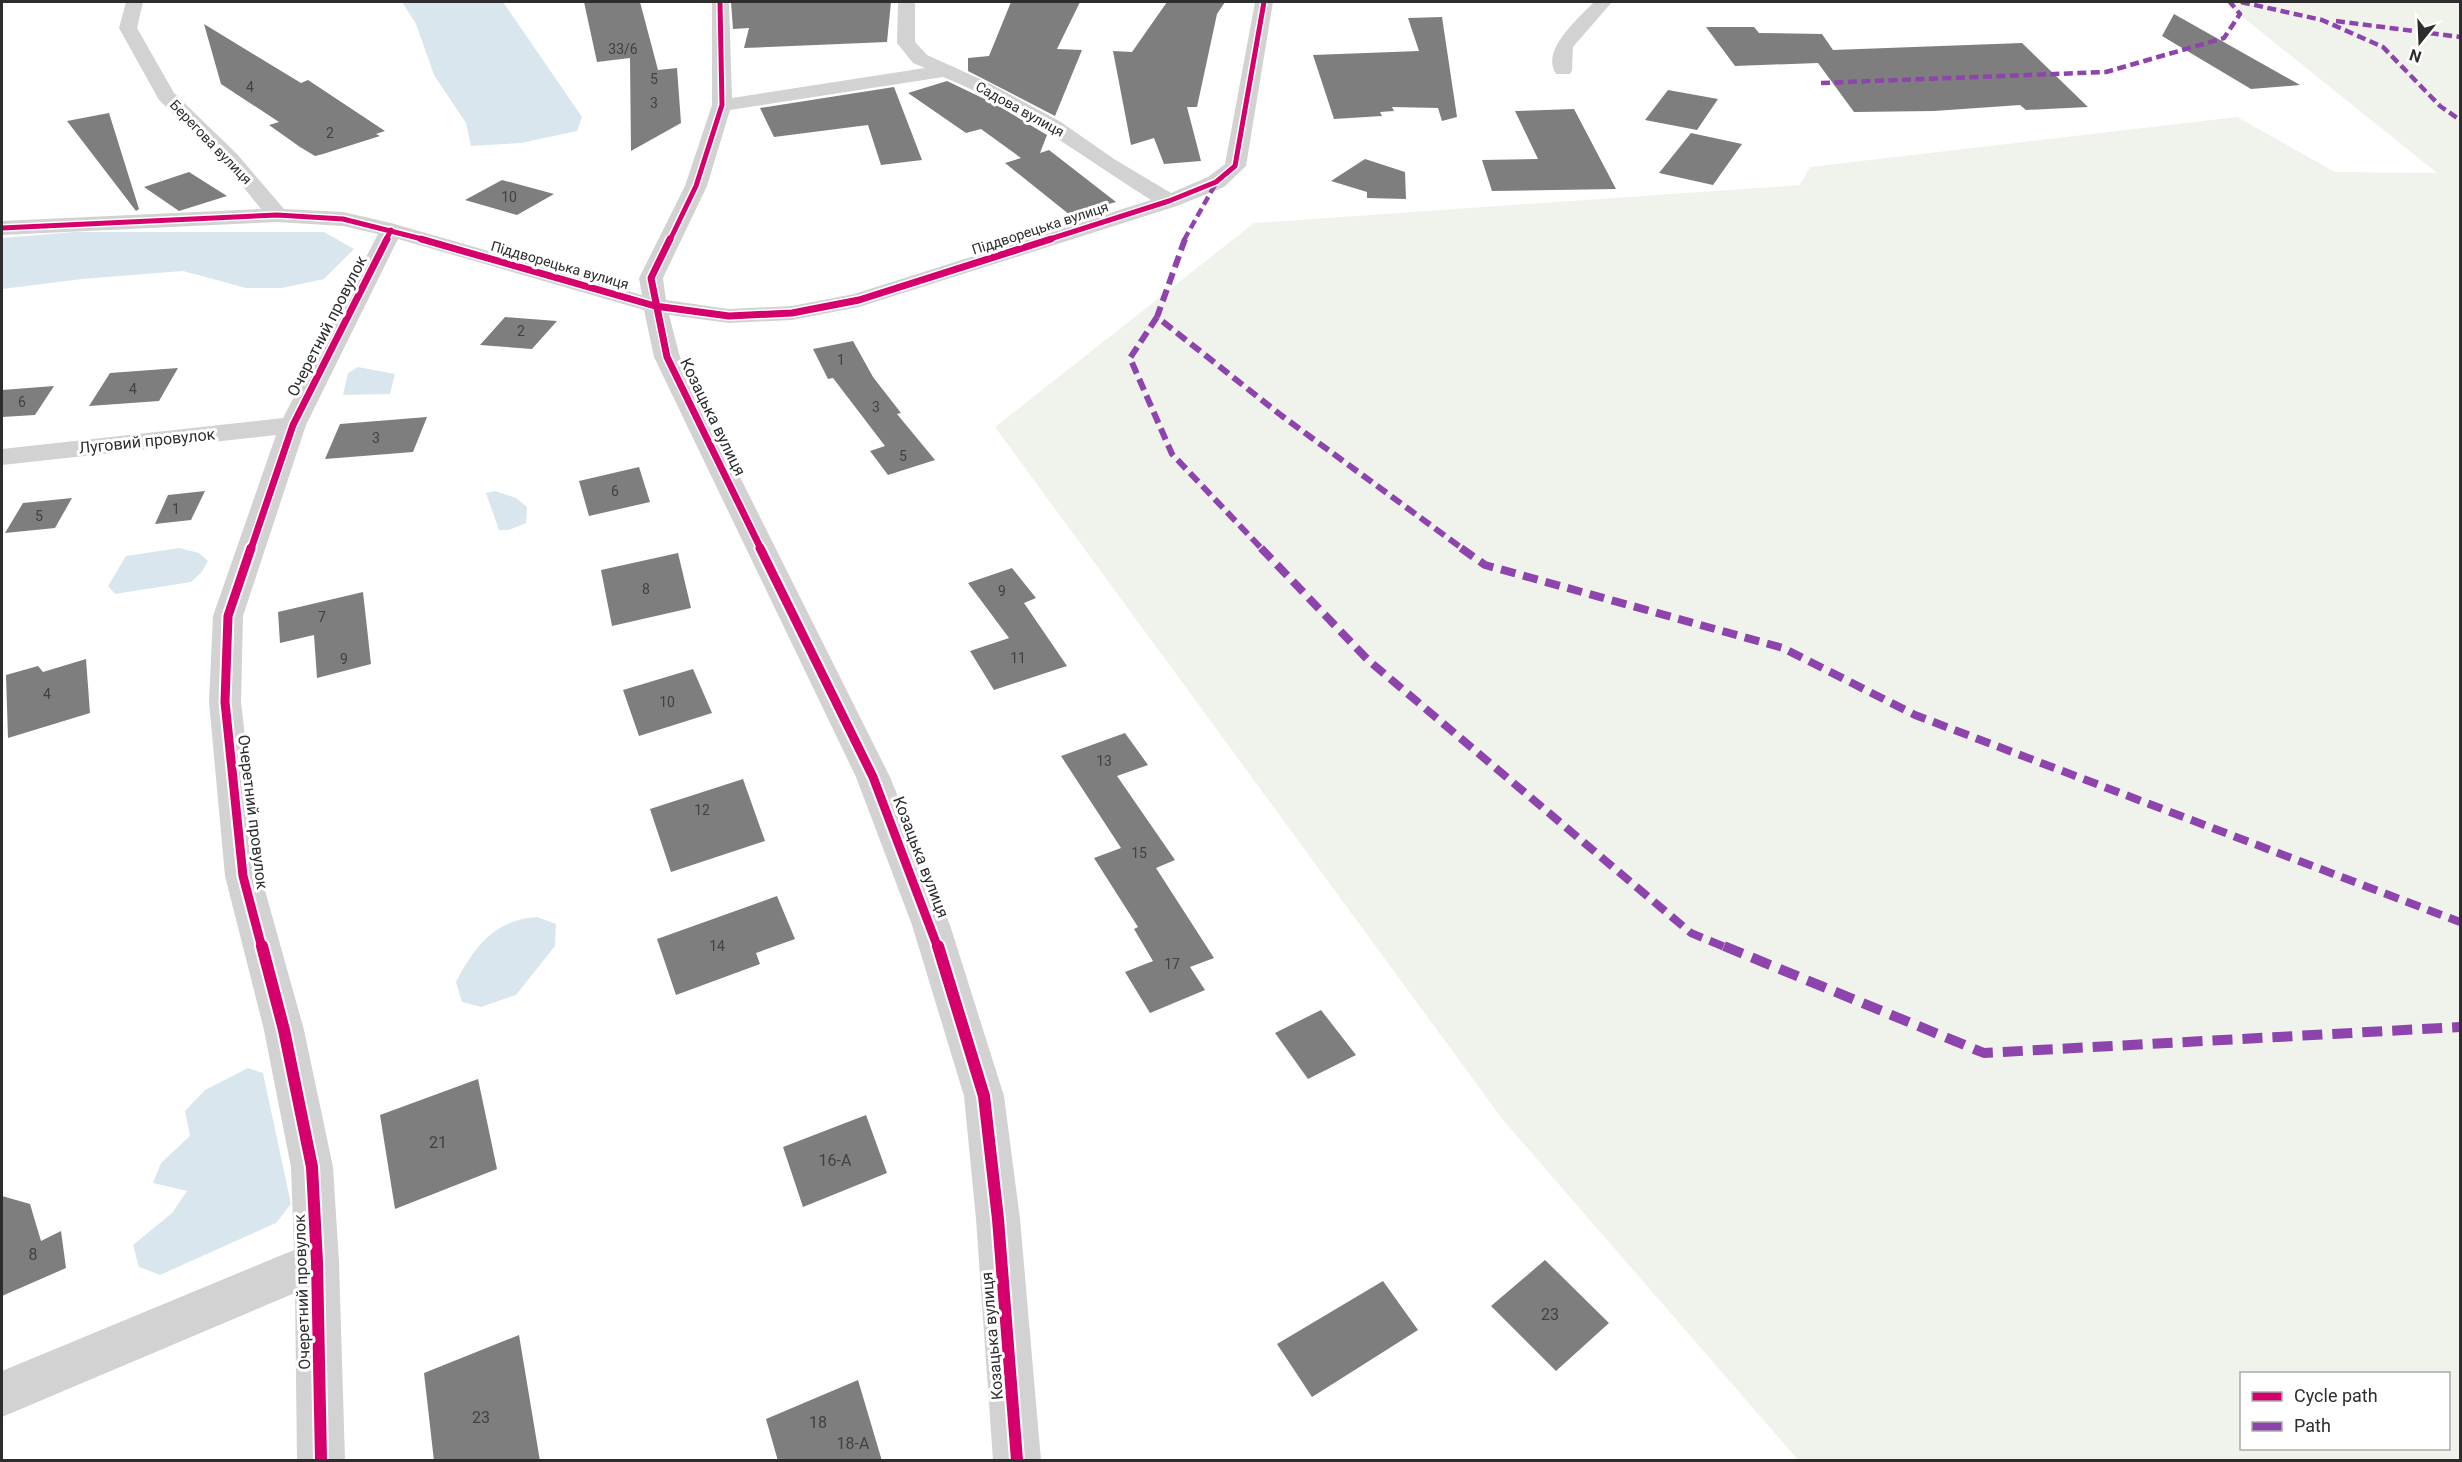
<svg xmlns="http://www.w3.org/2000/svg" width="2462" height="1462" font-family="Roboto,sans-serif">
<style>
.green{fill:#f0f3ec;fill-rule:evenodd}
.water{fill:#dae6ee}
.building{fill:#7e7e7e}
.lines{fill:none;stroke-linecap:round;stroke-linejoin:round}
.minor{fill:#d2d2d2;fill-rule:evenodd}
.quiet-far3{stroke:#8e44ad;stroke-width:4.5;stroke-dasharray:9 4.5;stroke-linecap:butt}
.quiet-far2{stroke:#8e44ad;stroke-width:6;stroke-dasharray:12 6;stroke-linecap:butt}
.quiet-far1{stroke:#8e44ad;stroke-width:8;stroke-dasharray:15 8;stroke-linecap:butt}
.quiet{stroke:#8e44ad;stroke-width:10;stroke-dasharray:20 10;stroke-linecap:butt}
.cycleway-far3-casing{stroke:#fff;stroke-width:8}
.cycleway-far2-casing{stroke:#fff;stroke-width:10}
.cycleway-far1-casing{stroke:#fff;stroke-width:13}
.cycleway-casing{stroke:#fff;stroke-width:16}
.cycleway-far3{stroke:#d6006c;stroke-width:5}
.cycleway-far2{stroke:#d6006c;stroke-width:7}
.cycleway-far1{stroke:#d6006c;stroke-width:9}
.cycleway{stroke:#d6006c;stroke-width:12}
.labels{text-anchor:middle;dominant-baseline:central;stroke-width:6;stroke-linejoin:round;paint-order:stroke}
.number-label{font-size:14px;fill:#414141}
.far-street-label{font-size:14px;fill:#2d2d2d;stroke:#fff}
.street-label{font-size:16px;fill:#2d2d2d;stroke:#fff}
.near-number-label{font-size:16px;fill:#414141}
</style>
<rect width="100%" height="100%" fill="#fff"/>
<path class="green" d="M2224,2h236v1458h-662l-295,-340 -508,-693 259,-204 546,-38 10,-18 427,-50 98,55 102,1zM2242,1374h206v74h-206z"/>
<path class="water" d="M402,2h101l79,115 -5,14 -56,12 -50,3 -5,-23 -32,-48 -18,-51z
M75,232h249l30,17 -30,30 -42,9h-36l-63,-17 -101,8 -80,10v-51z
M358,367l37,7 -5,20 -47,1 5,-22z
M495,491l21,7 11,9 -1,16 -17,7h-10l-13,-37z
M179,548l20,5 9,8 -7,12 -10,9 -76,12 -7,-8 18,-30z
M537,917l19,7 -1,22 -39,49 -35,12 -19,-5 -6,-20c19,-36 38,-62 81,-65z
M248,1068l15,5 28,131 -15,19 -116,52 -21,-8 -6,-22 39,-32 15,-22 -34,-8 8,-20 29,-27 -5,-25 20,-21z"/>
<path class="building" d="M584,2h56l18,68 19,-2 4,55 -50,28 -1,-93 -33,4z
M731,2h160l-4,40 -143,6 5,-20 -16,1z
M1011,2h69l-23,47 25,1 -27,66 -87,-45v-13l21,-2z
M1167,2h58l-8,12 -20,93h-10l14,54 -37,3 -10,-26 -23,7 -18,-94 19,1z
M2174,14l126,71 -49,4 -89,-53z
M1442,17l15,100 -15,4 -4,-13 -46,-1 2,4 -14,1 2,4 -48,3 -21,-64 106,-4 -11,-33z
M204,24l97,59 7,-3 77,51 -9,3 4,2 -57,18 -8,2 -15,-9 -31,-22 10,-3 -58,-38z
M1706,27h48l5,6 63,1 11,16 189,-7 66,64 -62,3 -6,-5 -86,6 -80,1 -36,-49 -83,3z
M947,81l50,24 50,30 -7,18 9,-3 67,52 -46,13 -65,-52 16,-5 -40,-29 -15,4 -58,-40z
M894,87l28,73 -41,5 -13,-40 -94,12 -14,-29z
M1668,90l50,9 -21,31 -52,-10z
M1574,109l42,80 -124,2 -10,-31 56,-1 -23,-48z
M109,113l30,96 -3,2 -69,-90z
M1691,133l51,11 -29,41 -54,-12z
M1365,159l40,13 1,27 -39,-1v-6l-36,-11z
M189,172l38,24 -48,15 -35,-24z
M502,180l52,14 -37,21 -52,-15z
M505,317l52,4 -25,28 -52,-4z
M853,341l20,36 28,36 -4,1 38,46 -47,15 -18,-24 15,-5 -52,-68 -5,1 -15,-30z
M178,368l-19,33 -70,5 21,-33z
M54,386l-19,29 -33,2v-27z
M427,417l-14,35 -88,7 15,-35z
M639,467l11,35 -61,14 -10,-35z
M205,491l-14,29 -36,4 13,-29z
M72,498l-17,30 -50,5 18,-30z
M678,553l13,55 -79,18 -11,-56z
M1012,568l24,30 -12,5 43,63 -73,24 -24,-39 39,-13 -41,-55z
M363,592l8,72 -54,14 -3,-43 -34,8 -2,-31z
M86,659l4,54 -82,25 -2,-63 32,-9 5,6z
M693,669l19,44 -73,23 -16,-46z
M1125,733l23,32 -31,11 58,84 -19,8 58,90 -24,9 15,23 -55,23 -25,-41 28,-11 -19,-32 4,-2 -44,-69 27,-10 -60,-92z
M743,779l22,62 -94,31 -21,-63z
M777,896l18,43 -39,14 4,11 -84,31 -19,-56z
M1321,1010l35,45 -48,24 -33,-46z
M478,1079l19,90 -102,40 -15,-94z
M866,1115l21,58 -84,34 -20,-60z
M2,1196l28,8 11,37 20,-10 5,37 -64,28z
M1545,1260l64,63 -53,48 -65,-65z
M1383,1281l35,49 -106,67 -35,-53z
M519,1335l21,126h-106l-10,-88z
M858,1380l24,81h-104l-12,-42z"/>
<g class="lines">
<path class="minor" d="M126,2h17l-6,26 37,65 63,61 47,55 59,3 48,11 251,72 -3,-17 46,-92 27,-81v-103h17l3,96 193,-30 -12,-5 -16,-20 1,-41h17v40l12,13 62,28 72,39 53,37 57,34 37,-16 17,-13 30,-162h18l-27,164 -22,21 -47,19 -318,101 -67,13 -63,3 -60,-8 11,42 210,420 60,148 54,171 16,123 21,241h-48l-17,-241 -12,-123 -52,-171 -56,-148 -202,-420 -10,-47 -246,-71 -92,186 -63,191 -2,86 20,174 43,154 29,137 6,95 6,198h-48l-2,-167 -293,124v-46l292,-121 -3,-83 -27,-137 -39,-154 -16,-174 4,-86 63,-181 -274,30v-16l281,-31 95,-184 -35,-8 -66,-4 -275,13v-14l259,-12 -38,-47 -64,-62 -40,-72zM943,77c75,30 140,80 208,123l-297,94 -62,12 -63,3 -63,-9 -3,-22 44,-92 23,-76z
M1594,2h18l-39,45 -1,23 -2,4h-14c-16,-24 23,-56 38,-72z"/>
<path class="quiet-far3" d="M2241,2l81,18 61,27 57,59 20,14
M2336,21l124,16
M1821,83l285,-11 118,-34 16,-24 -10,-12
M1184,240l32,-57"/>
<path class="quiet-far2" d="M1185,239l-28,78 125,99 181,133
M1157,317l-27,41 42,96 90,95"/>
<path class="quiet-far1" d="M1261,548l107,112 323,273 36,15
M1461,548l24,17 298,83 132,67 545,207"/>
<path class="quiet" d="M1724,946l260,107 476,-26"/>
<g class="cycleway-far3-casing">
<path id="cycleway-far3" d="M2,228l275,-13 66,4 83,21
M386,240l5,-10
M670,240l26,-54 26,-81 -2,-103
M1047,240l122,-39 47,-19 19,-16 29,-164"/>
</g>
<g class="cycleway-far2-casing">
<path id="cycleway-far2" d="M421,239l234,67 74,10 63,-3 67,-13 192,-61
M670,239l-19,39 16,79 94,192
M251,549l42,-124 94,-186"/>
</g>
<g class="cycleway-far1-casing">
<path id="cycleway-far1" d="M251,548l-23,68 -3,86 18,174 19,72
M760,548l113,229 65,171"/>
</g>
<g class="cycleway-casing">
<path id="cycleway" d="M262,946l22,84 28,137 5,95 4,198
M938,946l46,150 14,123 19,241"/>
</g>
<use href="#cycleway-far3" class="cycleway-far3"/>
<use href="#cycleway-far2" class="cycleway-far2"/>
<use href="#cycleway-far1" class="cycleway-far1"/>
<use href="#cycleway" class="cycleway"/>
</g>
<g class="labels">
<g class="number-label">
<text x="623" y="49">33/6</text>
<text x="654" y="79">5</text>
<text x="250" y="87">4</text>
<text x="654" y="103">3</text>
<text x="330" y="133">2</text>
<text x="509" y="197">10</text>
<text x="521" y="331">2</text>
<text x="841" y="360">1</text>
<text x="133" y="389">4</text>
<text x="22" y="402">6</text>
<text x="876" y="407">3</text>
<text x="376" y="438">3</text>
<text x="903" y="456">5</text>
<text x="615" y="491">6</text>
<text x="176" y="509">1</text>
<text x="39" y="516">5</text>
<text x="646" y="589">8</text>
<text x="1002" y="591">9</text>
<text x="322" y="617">7</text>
<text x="1018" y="658">11</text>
<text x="344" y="659">9</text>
<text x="47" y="694">4</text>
<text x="667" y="702">10</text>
<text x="1104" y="761">13</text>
<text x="702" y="810">12</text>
<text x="1139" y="853">15</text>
<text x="717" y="946">14</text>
<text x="1172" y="964">17</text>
</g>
<g class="far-street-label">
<text transform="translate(1020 109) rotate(29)">Садова вулиця</text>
<text transform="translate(211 142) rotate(46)">Берегова вулиця</text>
<text transform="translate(1040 228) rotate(-18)">Піддворецька вулиця</text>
<text transform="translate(560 265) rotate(16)">Піддворецька вулиця</text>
</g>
<g class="street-label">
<text transform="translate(327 326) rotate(-63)">Очеретний провулок</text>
<text transform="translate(713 417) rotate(64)">Козацька вулиця</text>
<text transform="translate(147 441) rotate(-6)">Луговий провулок</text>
<text transform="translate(253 812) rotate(83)">Очеретний провулок</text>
<text transform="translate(921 857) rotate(69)">Козацька вулиця</text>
<text transform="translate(302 1292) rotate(-92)">Очеретний провулок</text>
<text transform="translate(992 1336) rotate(-95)">Козацька вулиця</text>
</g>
<g class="near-number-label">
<text x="438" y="1142">21</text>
<text x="835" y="1160">16-А</text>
<text x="33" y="1254">8</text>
<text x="1550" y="1314">23</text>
<text x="481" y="1417">23</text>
<text x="818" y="1422">18</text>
<text x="853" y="1443">18-А</text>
</g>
</g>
<rect width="2462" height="1462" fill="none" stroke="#2d2d2d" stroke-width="6"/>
<rect x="2240" y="1372" width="210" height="78" fill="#ffffff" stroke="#ababab" stroke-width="1.5"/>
<rect x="2252" y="1392" width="30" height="9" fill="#d6006c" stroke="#ababab" stroke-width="1.5"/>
<text x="2294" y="1402" font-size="18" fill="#2d2d2d">Cycle path</text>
<rect x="2252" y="1422" width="30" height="9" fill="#8e44ad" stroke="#ababab" stroke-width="1.5"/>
<text x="2294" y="1432" font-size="18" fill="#2d2d2d">Path</text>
<g transform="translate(2420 42) rotate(198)" stroke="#ffffff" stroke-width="4.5" paint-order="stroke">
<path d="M0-4.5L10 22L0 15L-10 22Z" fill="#2d2d2d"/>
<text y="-9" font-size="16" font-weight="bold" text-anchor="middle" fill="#2d2d2d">N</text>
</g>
</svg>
